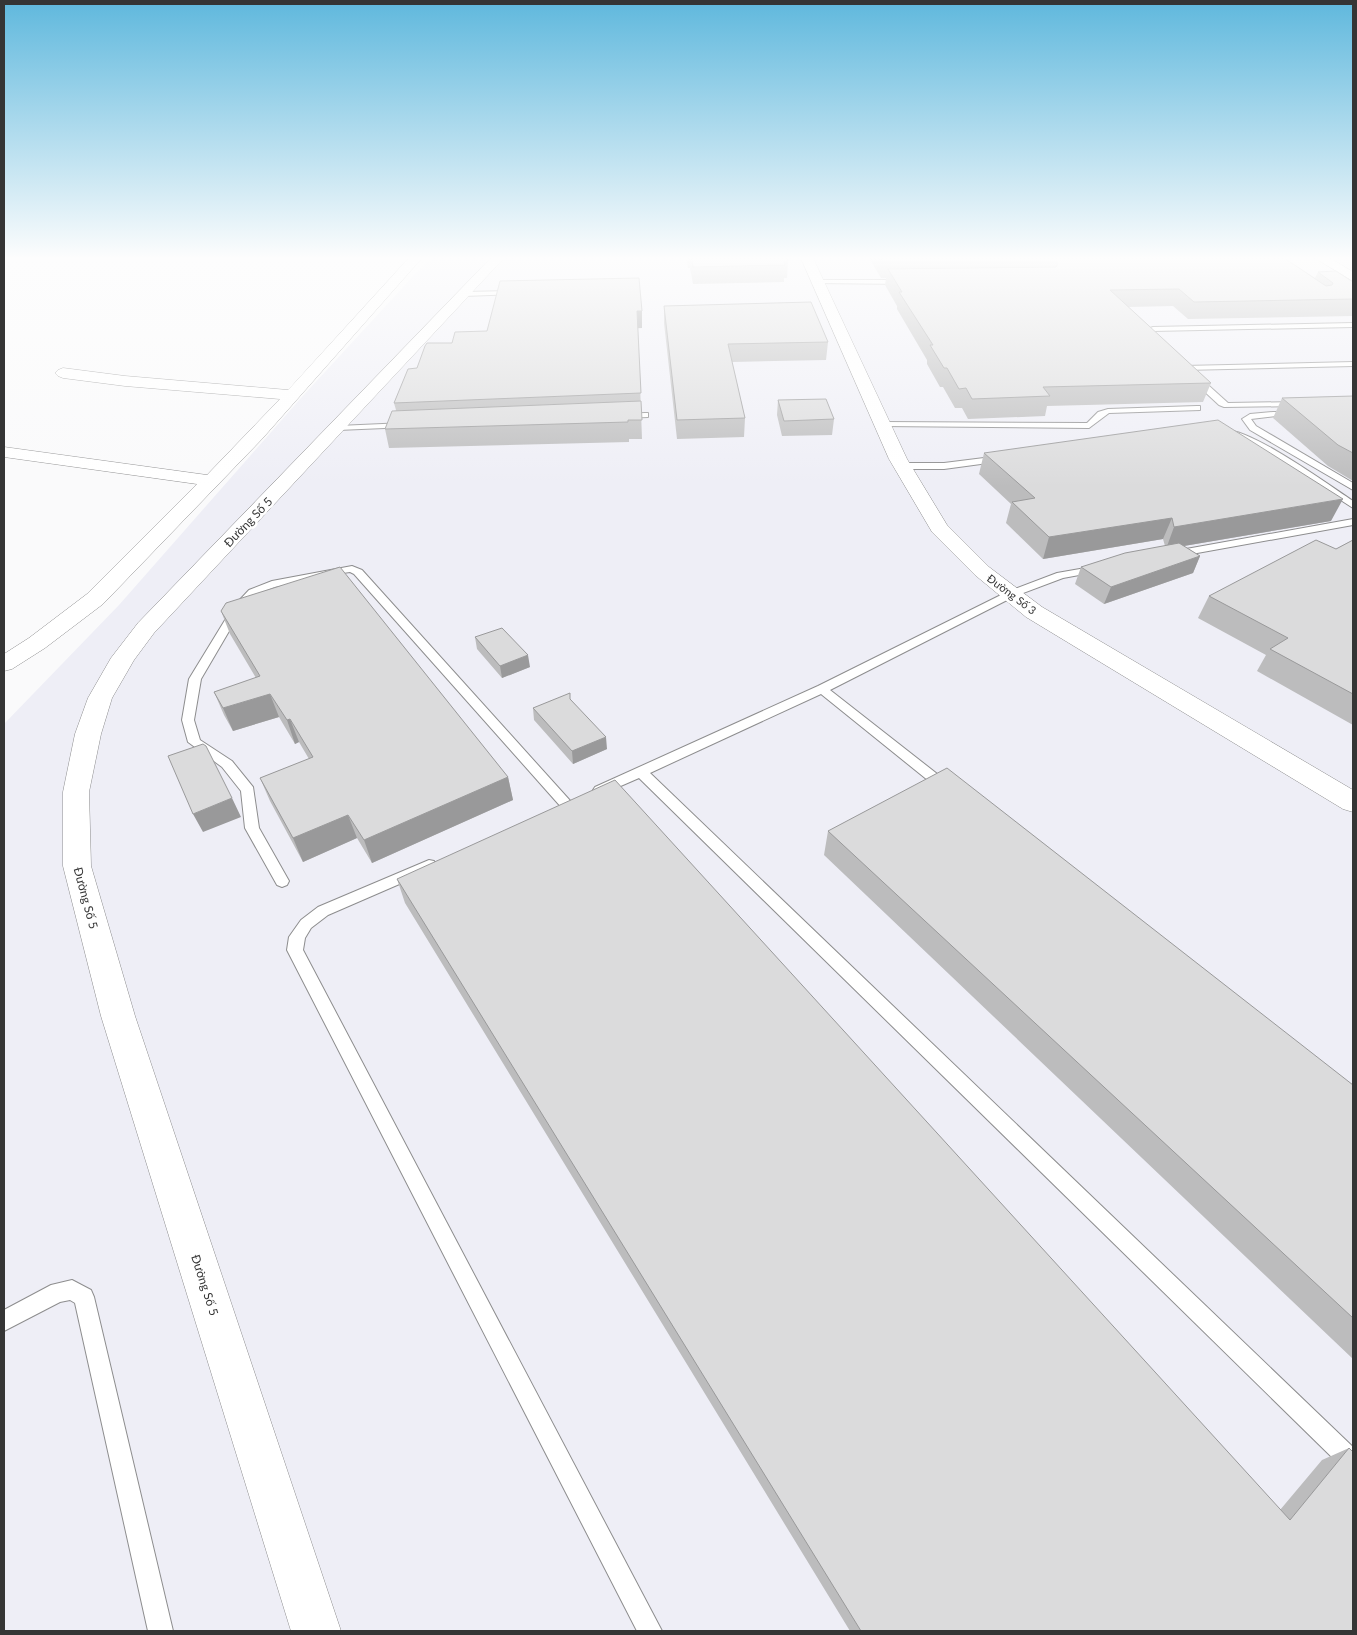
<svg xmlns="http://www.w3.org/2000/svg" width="1357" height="1635" font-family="Lato,sans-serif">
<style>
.built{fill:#eeeef6}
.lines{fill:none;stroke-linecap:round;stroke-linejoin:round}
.lane-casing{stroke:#8d8d8e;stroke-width:2}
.street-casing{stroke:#8d8d8e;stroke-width:1}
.secondary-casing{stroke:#8d8d8e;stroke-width:1}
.lane{fill:#fff;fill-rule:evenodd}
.street{fill:#fff;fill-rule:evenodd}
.secondary{fill:#fff;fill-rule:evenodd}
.wall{fill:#bcbcbd}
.shaded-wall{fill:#99999a}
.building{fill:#dbdbdc;stroke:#99999a}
.labels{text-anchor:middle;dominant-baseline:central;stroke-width:5;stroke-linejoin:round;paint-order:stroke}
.far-street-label{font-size:11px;fill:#353535;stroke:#fff}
.street-label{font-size:12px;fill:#353535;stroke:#fff}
</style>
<rect width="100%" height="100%" fill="#fafafb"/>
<path class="built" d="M433,258h920v1373h-1349v-907l115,-119 182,-207 115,-125z"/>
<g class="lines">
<g class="lane-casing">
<path id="lane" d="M818,280h87l3,2 -3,2 -89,-1 -1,-1z
M516,291l3,2 -1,1 -54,2 -3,-2 3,-2z
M1353,323v4l-200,4 -7,2 5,5 -4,2 -8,-8 14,-5z
M1353,362v4l-169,4 -4,-2 4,-2z
M1191,375h6l31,28 70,-1 4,2 -4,2 -74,1 -5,-2 -28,-26z
M1197,406h3v4l-91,3 -20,15 -207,-2 -4,-2 4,-2 205,1 11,-11 10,-3z
M1273,412h3v4l-25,3 5,7 97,57v7l-103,-60 -8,-11 8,-5z
M645,413h3v4l-25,1 -4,-2 4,-2z
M405,423l4,2 -1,2 -70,3 -4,-2 4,-2z
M1224,430c25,-3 105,55 129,71v7l-96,-62 -33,-12z
M1000,456l3,1v4l-59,8h-42l-4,-3 4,-3h42z
M1353,519v6l-178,32 -5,-3 5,-3z
M352,566l10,4 212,235 -2,3h-10l-208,-234 -4,-2 -7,1 -68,14 -18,7 -15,15 -41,70 -7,41 6,20 32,21 21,26 6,41 30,53 -2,4 -5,2 -5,-2 -32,-57 -4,-37 -19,-24 -34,-25 -6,-22 7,-41 44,-72 16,-17 23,-9z
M1097,566l5,3 -1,2 -38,7 -48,18 -185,94 120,94 2,3 -2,3h-10l-119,-96 -171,79 703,674v26l-8,-3 -706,-692 -39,17 -5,-2 -2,-3 2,-3 223,-101 189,-94 50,-19z
M429,860l5,1 2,4 -2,4 -106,46 -17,13 -6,10 -2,12 359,681h-25l-350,-681 2,-13 12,-17 17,-13z
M72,1280l19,10 3,7 79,334h-25l-73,-328 -5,-3 -10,2 -56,29v-21l47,-25z"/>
</g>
<g class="street-casing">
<path id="street" d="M409,258h13l-160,181 -159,165 -58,44 -33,21 -8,2v-17l25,-16 58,-44 110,-110 -193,-27v-10l203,28 73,-76 -155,-13 -62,-8 -5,-2 -3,-3 3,-3 5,-2 62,8 163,14z
M801,258h12l94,201 40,66 42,42 53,40 311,183v22l-10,-3 -317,-192 -51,-42 -43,-43 -43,-73z"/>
</g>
<g class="secondary-casing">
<path id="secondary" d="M491,258h13l-350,375 -20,27 -22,38 -11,36 -12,58 2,74 44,150 206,615h-50l-190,-615 -38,-150v-74l12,-58 13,-36 23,-40 27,-35z
M1315,258h15l23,14v9z"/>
</g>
<use href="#lane" class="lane"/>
<use href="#street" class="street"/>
<use href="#secondary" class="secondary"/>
</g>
<path class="wall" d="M686,258h101l1,3 -1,17h-3v4l-91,2 -3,-16h-2z
M869,258h415l31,20 3,-6 35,10v34l-165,3 -15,-13 -45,1 83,76 -8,19 -156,4 -2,10 -77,3 -6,-11h-7l-12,-21h-3l-13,-23v-4l-30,-51v-3l-12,-21 1,-7h-5z
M664,306l164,36 -2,18 -94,2 13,56 -1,19 -67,2 -13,-116z
M638,328l4,111h-13v3l-240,6 -4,-19 11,-19 -2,-7 23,-35 35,-25 190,-15z
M1353,396v85l-25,-15 -55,-48 9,-20z
M778,400l56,19 -2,16 -50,1 -5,-21z
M984,453l347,68 -147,25 16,10 -7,17 -89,31 -29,-20 6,-17 84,-21 -2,-7 -120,20 -37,-36 5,-19 -32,-30z
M1353,540v185l-96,-54 9,-16 -68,-37 11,-22 127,-47z
M221,611l287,166 5,23 -141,63 -15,-25 -54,24 -33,-61 -10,-23 49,-19 -10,-17 -4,2 -16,-27 -46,14 -9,-16 -10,-23 42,-14 -26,-44z
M475,637l55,30 -28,11 -25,-29z
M571,700l36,49 -34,15 -39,-44 -1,-12z
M828,831l525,254v274l-529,-504z
M397,879l883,631 42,-50 27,-12 4,183h-503l-445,-728z"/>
<path class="shaded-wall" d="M637,311h5v17h-5z
M1343,499l-12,22 -165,28 8,-22z
M1172,518l-9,21 -120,20 6,-22z
M1200,556l-7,17 -89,31 7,-17z
M528,655l2,12 -28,11 -2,-12z
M270,694l9,23 -46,14 -10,-23z
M290,719l9,23 -4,2 -8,-24z
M606,737l1,12 -34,15 -1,-13z
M508,777l5,23 -141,63 -8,-23z
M232,798l9,19 -38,15 -10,-18z
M348,815l9,23 -54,24 -10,-24z"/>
<path class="building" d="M692,258h95l1,3h-4l1,4 -92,2z
M881,258h403l42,28 6,-1 1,-2 -15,-11 18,-1 17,11v17l-159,3 -15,-13 -69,1 101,93 -168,4 7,9 -78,3 -6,-11 -7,1 -12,-21h-3l-14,-23h3l-34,-53h3l-14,-23 168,-2 2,-4 -4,-2h-171z
M639,278l3,33h-5l4,82 -247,10 14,-34 9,-1 8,-22 2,-3h25l3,-11 32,-1 13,-50z
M811,302l17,40 -100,2 17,74 -68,2 -13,-114z
M1353,396v57l-15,-8 -56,-47z
M826,399l8,20 -50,2 -6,-21z
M641,401l1,19h-14v2l-243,7 7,-18z
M1218,420l125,79 -169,28 -2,-9 -123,19 -37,-35 23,-4 -51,-45z
M1316,540l20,9 17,-9v154l-83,-45 18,-11 -79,-42z
M1179,543l21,13 -89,31 -30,-20 44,-14z
M340,567l168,210 -144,63 -16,-25 -55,23 -33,-60 53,-21 -23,-38 -3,1 -17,-26 -47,14 -9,-16 46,-16 -39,-65 5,-8z
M502,628l26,27 -28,11 -25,-29z
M570,693v6l36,38 -34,14 -39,-43z
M203,744l3,2 26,52 -39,16 -25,-58z
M947,768l406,317v233l-525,-487z
M615,780l675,740 59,-72 4,4v179h-492l-464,-752z"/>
<linearGradient id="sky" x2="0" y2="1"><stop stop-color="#5fb8dd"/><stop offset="0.53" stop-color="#fdfdfd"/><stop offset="1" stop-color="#fdfdfd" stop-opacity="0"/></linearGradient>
<rect width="1357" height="487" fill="url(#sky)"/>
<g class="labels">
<g class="far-street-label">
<text transform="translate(1012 594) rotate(37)">Đường Số 3</text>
</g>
<g class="street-label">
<text transform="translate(248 522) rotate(-46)">Đường Số 5</text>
<text transform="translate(86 898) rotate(75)">Đường Số 5</text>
<text transform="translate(205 1285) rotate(72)">Đường Số 5</text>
</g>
</g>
<rect width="1357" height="1635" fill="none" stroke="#353535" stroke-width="10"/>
</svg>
